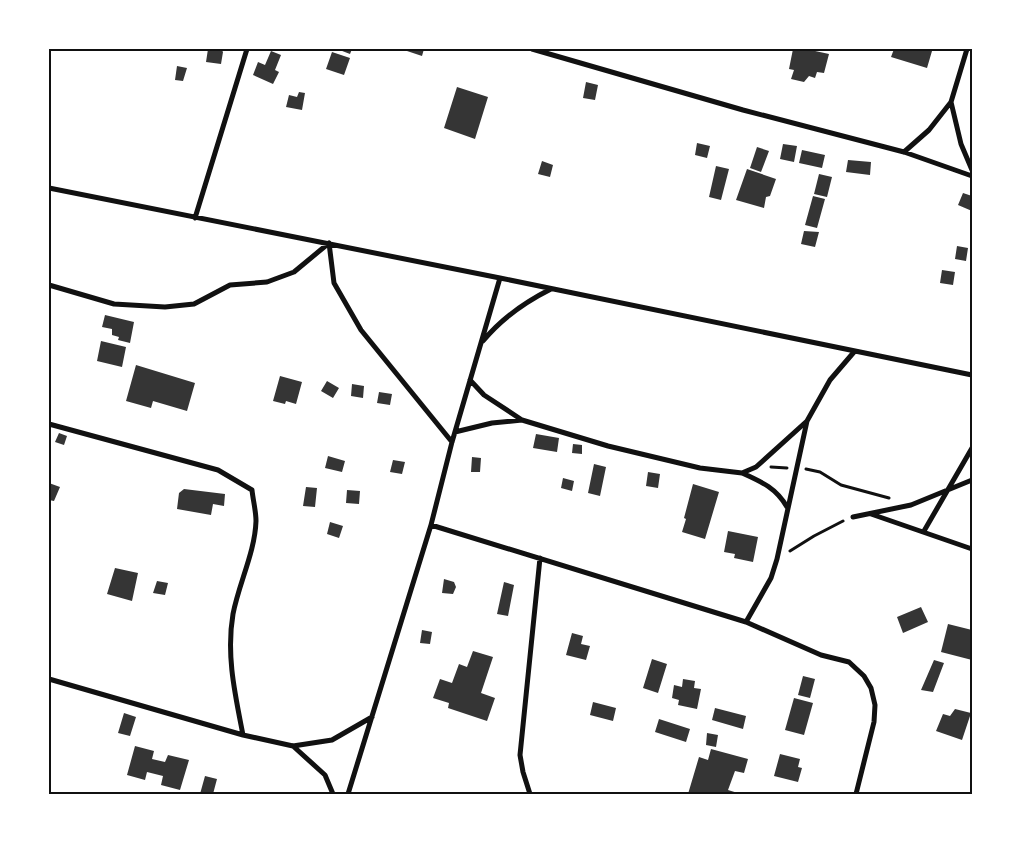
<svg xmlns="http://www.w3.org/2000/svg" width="1021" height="843" font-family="'Times New Roman',serif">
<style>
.building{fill:#353535}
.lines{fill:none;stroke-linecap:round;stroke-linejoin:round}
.path{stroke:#111;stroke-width:3}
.minor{stroke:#111;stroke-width:5}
.neatline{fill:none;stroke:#111;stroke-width:2}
</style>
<rect width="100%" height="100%" fill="#fff"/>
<path class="building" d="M208,49h13l2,3 -2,12 -15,-2z
M337,49h15l-2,5z
M401,49h23l-2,7z
M793,49h13l23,5 -5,19 -7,-1 -2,6 -6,-2 -5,6 -13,-3 3,-9 -5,-1z
M894,49h34l4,2 -5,17 -36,-11z
M271,51l10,4 -6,15 4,2 -6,12 -20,-9 5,-13 7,3z
M332,52l18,6 -6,17 -18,-6z
M177,66l10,2 -4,13 -8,-1z
M586,82l12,3 -3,15 -12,-2z
M457,87l31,10 -13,42 -31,-11z
M299,92l6,1 -3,17 -16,-3 3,-12 8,2z
M697,143l13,3 -3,12 -12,-3z
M783,144l14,2 -3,16 -14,-3z
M757,147l12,4 -8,21 -11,-4z
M802,150l23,5 -3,13 -23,-5z
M848,160l23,2 -1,13 -24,-3z
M542,161l11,4 -3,12 -12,-3z
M716,166l13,3 -8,31 -12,-3z
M747,169l29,10 -6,17 -4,1 -2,11 -28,-8z
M819,174l13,3 -5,20 -13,-3z
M963,193l9,3v15l-14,-6z
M813,196l12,3 -8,29 -12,-3z
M804,231l15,1 -4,15 -14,-3z
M957,246l11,2 -2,13 -11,-2z
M942,270l13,2 -2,13 -13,-2z
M105,315l29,7 -4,21 -12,-3 1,-3 -7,-2v-6l-10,-2z
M101,341l25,6 -4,20 -25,-6z
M136,365l59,18 -8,28 -34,-10 -2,7 -25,-7z
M280,376l22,6 -6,22 -10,-3 -1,3 -12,-3z
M327,381l12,7 -6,10 -12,-7z
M352,384l12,2 -1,12 -12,-2z
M379,392l13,2 -2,11 -13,-2z
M59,433l8,3 -3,9 -9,-3z
M536,434l23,4 -2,14 -24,-4z
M573,444l9,1v9l-10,-1z
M328,456l17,5 -3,11 -17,-4z
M472,457l9,1 -1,14h-9z
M393,460l12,2 -3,12 -12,-2z
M594,464l12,3 -6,29 -12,-3z
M648,472l12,2 -2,14 -12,-2z
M563,478l11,3 -2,10 -11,-3z
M49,483l11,4 -6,14 -5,-1z
M693,484l26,8 -14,47 -23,-7 4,-13 -2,-1z
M306,487l11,1 -2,19 -12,-1z
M184,489l41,5 -1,12 -11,-2 -2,11 -34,-6 2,-16z
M347,490l13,1 -1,13 -13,-1z
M330,522l13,4 -4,12 -12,-4z
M728,531l30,6 -5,25 -19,-4 1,-4 -11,-2z
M115,568l23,5 -6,28 -25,-7z
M444,579l10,3 2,5 -3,7 -11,-1z
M157,581l11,2 -3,12 -12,-2z
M504,582l10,3 -6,31 -11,-2z
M921,607l7,15 -25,11 -6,-16z
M948,624l24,6v30l-31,-8z
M422,630l10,2 -2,12 -10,-1z
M572,633l11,3 -2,8 9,2 -4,14 -20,-5z
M473,651l20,6 -12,36 14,5 -8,23 -39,-13 1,-5 -16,-5 7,-19 12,4 7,-19 8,3z
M652,659l15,5 -9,29 -15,-5z
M934,660l10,3 -11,29 -12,-2z
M803,676l12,3 -5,19 -12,-3z
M683,679l12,2 -1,7 7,1 -4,20 -19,-4 1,-5 -7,-2 2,-13 8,2z
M794,698l19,5 -9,32 -19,-5z
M593,702l23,6 -3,13 -23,-6z
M715,708l31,8 -3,13 -31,-9z
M955,709l16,4 -9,27 -26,-9 7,-17 7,2z
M124,713l12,4 -6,19 -12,-3z
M659,719l31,10 -4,13 -31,-10z
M707,733l11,2 -2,12 -10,-2z
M135,746l19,5 -2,8 13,3 3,-7 21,5 -9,30 -19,-5 2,-9 -16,-4 -2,8 -18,-5z
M711,749l37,10 -4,14 -9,-2 -7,19 13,4h-53l11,-37 9,3z
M780,754l20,5 -2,8 4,1 -4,14 -24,-6z
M205,776l12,3 -4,15h-13z"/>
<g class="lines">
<path class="path" d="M771,467l16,1
M806,469l14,3 21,13 48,13
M790,551l24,-15 29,-15"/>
<path class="minor" d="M532,49l211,61 161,42 68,24
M951,102l10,42 11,26
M904,152l25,-22 22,-28 16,-53
M49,188l451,90
M195,218l52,-169
M329,243l5,40 27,47 91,112
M49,285l65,19 51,3 29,-3 36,-19 37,-3 27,-10 35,-29
M483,341c19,-23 42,-39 68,-52
M470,380l14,15 38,25
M49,424l169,46 34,20c1,10 4,21 4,31 -1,31 -17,62 -23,93 -7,41 2,80 10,121
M455,432l37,-9 30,-3 86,26 92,22 42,5 14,-6 51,-46
M742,473c20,9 34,15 45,34
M871,514l101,35
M853,517l58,-12 61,-25
M431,525l315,97 75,33 28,7 15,14 7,12 4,17 -1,17 -18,72
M924,531l48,-83
M746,622l25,-44 6,-19 30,-138 23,-41 24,-28
M49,679l194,56 50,11 39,-6 40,-23
M293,746l32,29 8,19
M348,794l83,-269 21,-83 48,-164 472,97
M530,794l-7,-22 -3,-17 20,-197"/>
</g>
<rect width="1021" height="843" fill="none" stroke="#ffffff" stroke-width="100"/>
<rect x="50" y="50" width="921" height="743" class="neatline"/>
</svg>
